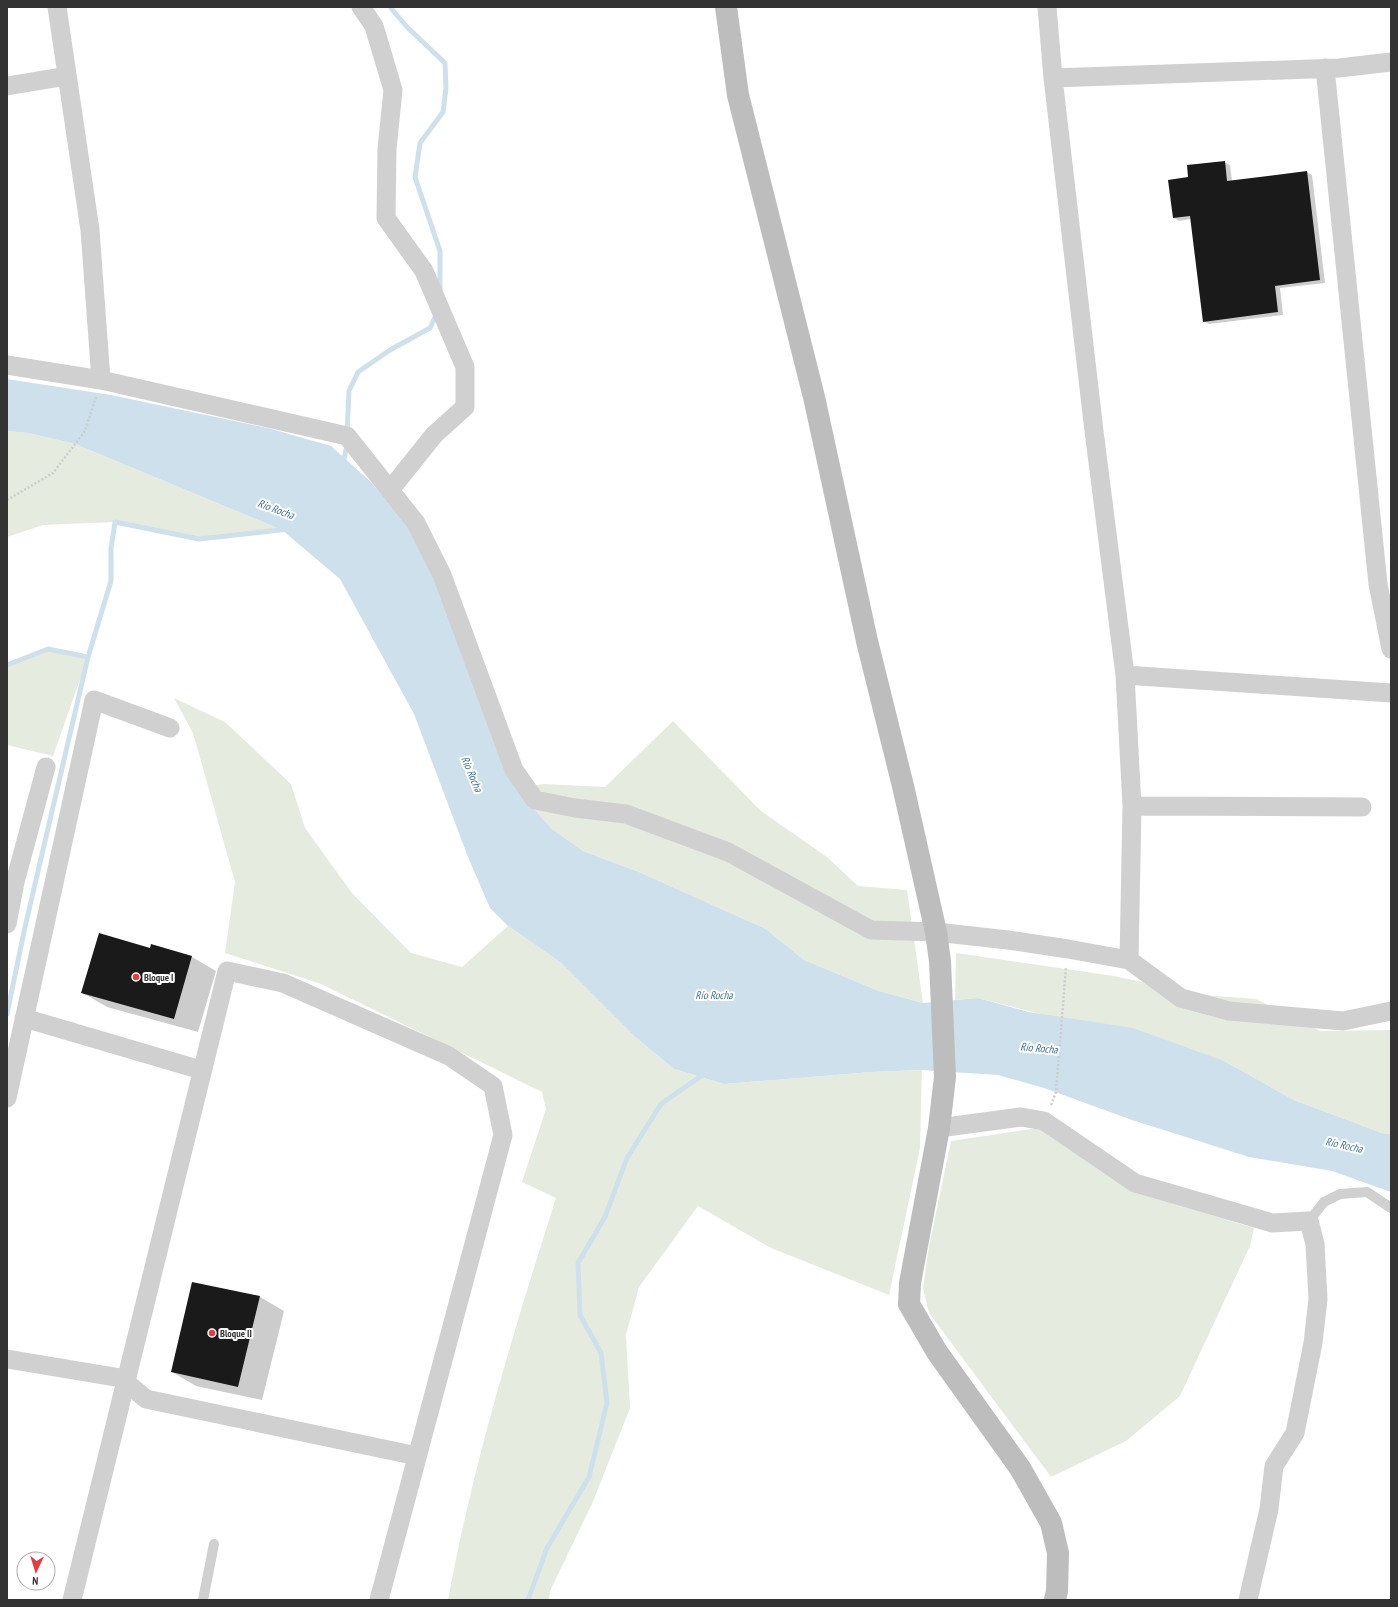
<svg xmlns="http://www.w3.org/2000/svg" width="1398" height="1607" font-family="'PT Sans Narrow',sans-serif">
<style>
.green{fill:#e5ecdf}
.water{fill:#cfe0ed}
.shadow{fill:#0003}
.lines{fill:none;stroke-linecap:round;stroke-linejoin:round}
.stream{stroke:#cfe0ed;stroke-width:5}
.building{fill:#1a1a1a}
.path{stroke:#cdcdcd;stroke-width:2.5;stroke-dasharray:2 2;stroke-linecap:butt}
.service{stroke:#d0d0d0;stroke-width:10}
.minor{stroke:#d0d0d0;stroke-width:19}
.secondary{stroke:#bdbdbd;stroke-width:22}
.poi-dot{fill:#e33c42;stroke:#fff;stroke-width:1.5}
.labels{text-anchor:middle;dominant-baseline:central;stroke-width:4;stroke-linejoin:round;paint-order:stroke}
.poi-label{font-size:10px;font-weight:bold;fill:#333;stroke:#fff;text-anchor:start}
.water-label{font-size:11px;font-style:italic;fill:#407195;stroke:#fff}
</style>
<rect width="100%" height="100%" fill="#fff"/>
<path class="green" d="M7,431l21,2 47,11 207,86 -83,9 -84,-17 -72,3 -36,12z
M48,649l40,8 -35,99 -46,-11v-80z
M174,698l51,24 66,62 14,44 47,65 59,60 51,14 46,-41 52,36 74,74 40,33 50,15 148,-12 50,-2 -2,78 -31,147 -118,-47 -73,-42 -59,81 -13,48 4,73 -38,96 -42,87 -1,9h-101c25,-137 66,-270 108,-402l-34,-16 24,-73 -4,-17 -221,-108 -96,-31 10,-71 -42,-149z
M673,721l88,90 66,46 31,29 49,4 16,113 -44,-12 -75,-31 -38,-31 -127,-57 -56,-21 -31,-22 -37,-41 29,-4 61,3z
M956,953l158,23 90,19 52,4 64,32 71,-1v104l-9,-1 -88,-33 -70,-39 -246,-63 -23,2z
M1038,1128l96,64 120,36 -4,18 -70,150 -54,45 -75,36 -122,-164 -6,-25 6,-42 22,-105z"/>
<path class="water" d="M7,379l104,16 157,33 63,18 40,36 48,58 96,248 37,41 31,22 56,21 127,57 38,31 75,31 44,12 55,-5 51,14 104,16 91,33 70,39 88,33 9,1v58l-59,-21 -83,-14 -117,-37 -88,-32 -46,-13 -77,-5 -49,2 -148,12 -50,-15 -40,-33 -74,-74 -52,-36 -18,-18 -22,-51 -54,-143 -74,-135 -58,-49 -207,-86 -47,-11 -21,-2z"/>
<path class="shadow" d="M1224,162l6,3 2,16 74,-9 6,3 13,108 -45,5 3,27 -74,9 -5,-3 -13,-102 -12,2 -5,-3 15,-40z
M152,946l40,11 24,14 -18,61 -91,-25 -24,-14 68,-43z
M193,1283l67,14 24,14 -22,89 -66,-14 -24,-14z"/>
<g class="lines">
<path class="stream" d="M390,7l17,20 38,36 1,25 -3,24 -23,31 -5,34 25,74v40
M347,433l2,-42 9,-19 32,-22 40,-22 5,-11
M343,464l4,-19
M7,665l41,-16 40,8
M7,1014l18,-87 63,-270 23,-76v-32l4,-27 84,17 90,-10
M528,1600l19,-52 42,-71 18,-74 -6,-50 -21,-38 -2,-52 27,-46 22,-59 34,-54 43,-30"/>
</g>
<path class="building" d="M1225,161l2,20 80,-10 13,109 -45,6 3,26 -75,10 -13,-106 -17,2 -5,-38 20,-3 -1,-12z
M99,933l51,15 1,-4 41,12 -18,63 -93,-26z
M192,1282l68,14 -22,91 -67,-15z"/>
<g class="lines">
<path class="path" d="M7,500l46,-27 32,-42 11,-34
M1051,1105l5,-13 10,-125"/>
<path class="service" d="M1309,1221l15,-19 16,-8 27,-2 24,16
M203,1600l11,-56"/>
<path class="minor" d="M57,7l33,223 11,150
M361,7l13,19 19,64 -6,59 -1,69 38,53 41,96v40l-31,28 -44,55
M1047,7l6,71 41,353 31,244 7,131 -3,154
M1325,68l53,516 13,65
M1053,78l286,-10 52,-6
M7,86l60,-10
M7,365l94,15 246,56 69,87 26,52 72,195 21,30 40,8 51,6 102,38 143,78 65,2 72,8 60,9 61,11 52,38 48,13 114,10 48,-10
M1125,675l266,18
M1132,806l230,1
M7,924l8,-42 31,-115
M24,1018l177,52
M7,1098l87,-398 76,28
M939,1128l82,-11 23,4 91,62 137,40 37,-2 6,23 3,55 -5,44 -18,90 -21,33 -5,43 -21,91
M7,1359l114,19 25,21 271,57
M72,1600l155,-629 56,12 166,73 44,30 10,49 -124,465"/>
<path class="secondary" d="M726,7l12,88 76,302 53,244 36,145 33,146 4,29 5,116 -6,51 -29,155 -1,21 28,48 83,116 31,55 7,30 -1,38 -2,9"/>
</g>
<g class="poi-dot">
<circle cx="136" cy="977" r="4"/>
<circle cx="212" cy="1333" r="4"/>
</g>
<g class="labels">
<g class="poi-label">
<text x="144" y="977">Bloque I</text>
<text x="220" y="1333">Bloque II</text>
</g>
<g class="water-label">
<text transform="translate(276 509) rotate(20)">Río Rocha</text>
<text transform="translate(472 774) rotate(67)">Río Rocha</text>
<text x="714" y="995">Río Rocha</text>
<text transform="translate(1039 1048) rotate(5)">Río Rocha</text>
<text transform="translate(1344 1145) rotate(12)">Río Rocha</text>
</g>
</g>
<rect width="1398" height="1607" fill="none" stroke="#333333" stroke-width="16"/>
<g transform="translate(36 1571) rotate(184)"><circle r="19" fill="#ffffff" stroke="#adadad"/>
<path d="M0-3L7 15L0 10L-7 15Z" fill="#e33c42"/>
<text y="-6" font-size="11" font-weight="bold" text-anchor="middle" fill="#333333">N</text>
</g>
</svg>
